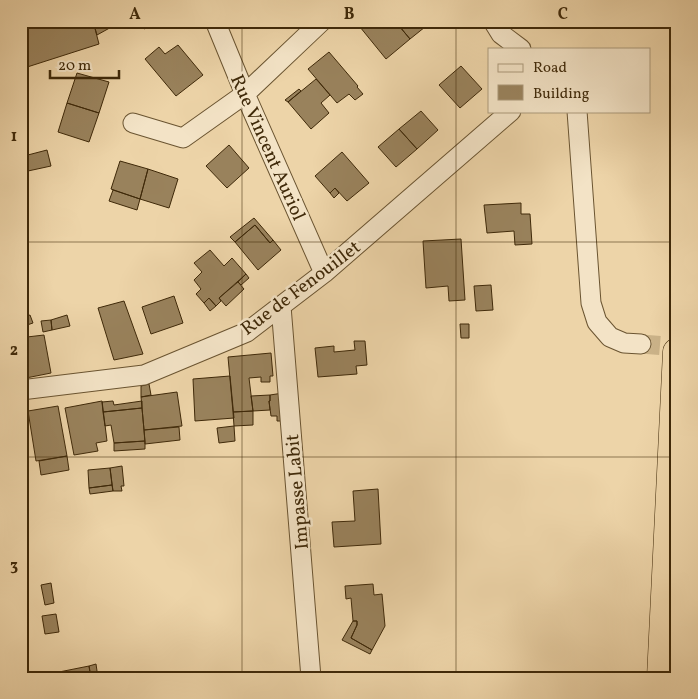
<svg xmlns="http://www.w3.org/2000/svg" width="698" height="699" font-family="Vollkorn,serif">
  <rect width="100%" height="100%" fill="#edd4a8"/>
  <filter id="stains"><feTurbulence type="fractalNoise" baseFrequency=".004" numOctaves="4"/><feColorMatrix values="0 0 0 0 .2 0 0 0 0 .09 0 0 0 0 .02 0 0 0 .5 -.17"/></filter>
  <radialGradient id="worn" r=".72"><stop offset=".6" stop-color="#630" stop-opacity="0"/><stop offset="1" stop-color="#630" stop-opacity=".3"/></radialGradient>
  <path fill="#99825c" stroke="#3f2909" d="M46 21H93L99 44 21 69V29Z
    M93 21H113L115 25 97 35Z
    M140 21H151L153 24 144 29Z
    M368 21H395L410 39 386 59 360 27Z
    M395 21H429L430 23 410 39Z
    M178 45 203 75 176 96 145 59 159 47 165 54Z
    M329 52 358 86 357 87 363 94 355 100 349 94 337 103 308 69Z
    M461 66 482 89 460 108 439 85Z
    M77 73 109 82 99 113 67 103Z
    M316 79 330 95 321 103 329 113 311 129 288 102Z
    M299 89 301 91 288 102 285 100Z
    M67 103 99 113 89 142 58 132Z
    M421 111 438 130 417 149 399 129Z
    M399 129 417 149 396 167 378 147Z
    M229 145 249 168 227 188 206 166Z
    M47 150 51 166 28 171 24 156Z
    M342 152 369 183 347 201 335 188 330 193 315 176Z
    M21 156H24L27 169 21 170Z
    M120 161 148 169 140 199 111 189Z
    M148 169 178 179 169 208 140 199Z
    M335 188 339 193 334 198 330 193Z
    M113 190 140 199 137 210 109 201Z
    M521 203V214H530L532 244 515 245 514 231 487 233 484 205Z
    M254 218 273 240 270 243 255 225 235 242 230 237Z
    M255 225 270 243 273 240 281 250 258 270 235 242Z
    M461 239 465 300 449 301 448 286 426 288 423 241Z
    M210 250 224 266 232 258 246 274 219 298 221 301 216 306 209 298 204 303 196 294 201 289 194 280 202 272 194 263Z
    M246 274 249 278 241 285 238 282Z
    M238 282 244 289 226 306 219 298Z
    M491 285 493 310 476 311 474 286Z
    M174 296 183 323 151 334 142 307Z
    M209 298 216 306 210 311 204 303Z
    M124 301 143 354 114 360 98 308Z
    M30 315 33 323 21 327V318Z
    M67 315 70 326 52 330 51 320Z
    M51 320 52 330 43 332 41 321Z
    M460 324H469V338H461Z
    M44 335 51 373 21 379V358L26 357 23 347 27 337Z
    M354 341H365L367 365 356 366 357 374 318 377 315 348 334 346V352L355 350Z
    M271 353 273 376H270V382H261V377L249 378 253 411 233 412 228 357Z
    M230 376 234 418 195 421 193 379Z
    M149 384 151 395 141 397V386Z
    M177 392 182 426 144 430 141 397Z
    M283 393 285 421H277V416H271L269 401H270V395Z
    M270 395V401H269L270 410 253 411 251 396Z
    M102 401 107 441 96 443 98 451 74 455 65 408Z
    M113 401 114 405 142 401V408L103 412 102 402Z
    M58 406 67 456 36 461 28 411Z
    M142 408 145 441 114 443 111 425 105 426 103 412Z
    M253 411V425L234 426 233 412Z
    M234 426 235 441 219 443 217 428Z
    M179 427 180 440 145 444 144 430Z
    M145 441V449L114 451V443Z
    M67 456 69 470 41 475 39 461Z
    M122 466 124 486H121L122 491H113L110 468Z
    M110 468 112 485 89 488 88 470Z
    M112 485 113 491 90 494 89 488Z
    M378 489 381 544 334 547 332 522 355 521 353 491Z
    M51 583 54 603 45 605 41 585Z
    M373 584 374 595 382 594 385 626 372 650 351 638 357 625V621H353L351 598 346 599 345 586Z
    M56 614 59 632 45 634 42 616Z
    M353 621H357V625L351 638 372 650 370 654 342 640Z
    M96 664 98 678H91L89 666Z
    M89 666 91 678H34V677Z"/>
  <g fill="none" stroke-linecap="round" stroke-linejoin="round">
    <path stroke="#cab288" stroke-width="19" stroke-dasharray="19 9" stroke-linecap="butt" d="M641 344 677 347"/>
    <g stroke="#6a5431" stroke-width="21">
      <path id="minor" d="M215 21 245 94 324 273
        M493 21 501 34 521 49
        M577 111 591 303 597 322 610 337 624 343 641 344
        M133 123 183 138 245 94 322 21
        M281 306 311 678
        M21 390 144 375 247 332 324 273 511 111"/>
    </g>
    <g stroke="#3f2909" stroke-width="29">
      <path id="motorway" d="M661 678 677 352"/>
    </g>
    <use href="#minor" stroke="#f3e3c6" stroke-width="19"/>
    <use href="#motorway" stroke="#edd4a8" stroke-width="28"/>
  </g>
  <path fill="none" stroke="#3f2909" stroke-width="1" stroke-opacity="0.55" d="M242 21V678M456 21V678M21 242H677M21 457H677"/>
  <g text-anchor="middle" stroke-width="5" stroke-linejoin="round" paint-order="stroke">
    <g font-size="19" fill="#3f2909" stroke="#f3e3c6">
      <text transform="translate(269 147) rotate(66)" y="7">Rue Vincent Auriol</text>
      <text transform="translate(300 287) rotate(-37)" y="7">Rue de Fenouillet</text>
      <text transform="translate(296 492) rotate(-95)" y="7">Impasse Labit</text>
    </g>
  </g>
  <rect width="698" height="699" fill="none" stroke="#edd4a8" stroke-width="55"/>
  <rect x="488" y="48" width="162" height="65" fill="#f3e3c6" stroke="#ab997a"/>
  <rect x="498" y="64" width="25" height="8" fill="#f3e3c6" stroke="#ab997a"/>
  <text x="533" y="72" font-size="15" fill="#3f2909">Road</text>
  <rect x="498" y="85" width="25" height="15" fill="#99825c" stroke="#ab997a"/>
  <text x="533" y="98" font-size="15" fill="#3f2909">Building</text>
  <path d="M50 70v8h69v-8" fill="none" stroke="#3f2909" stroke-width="2.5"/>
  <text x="58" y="70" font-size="15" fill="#3f2909" stroke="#f3e3c6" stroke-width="4" paint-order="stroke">20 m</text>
  <rect x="28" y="28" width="642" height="644" fill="none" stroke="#3f2909" stroke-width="2"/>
  <g font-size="16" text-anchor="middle" font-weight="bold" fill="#3f2909">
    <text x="135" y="19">A</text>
    <text x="349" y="19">B</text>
    <text x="563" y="19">C</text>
    <text x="14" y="141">1</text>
    <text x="14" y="355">2</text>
    <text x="14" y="570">3</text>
  </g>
  <rect width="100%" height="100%" filter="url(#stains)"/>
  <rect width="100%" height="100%" fill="url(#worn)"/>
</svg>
